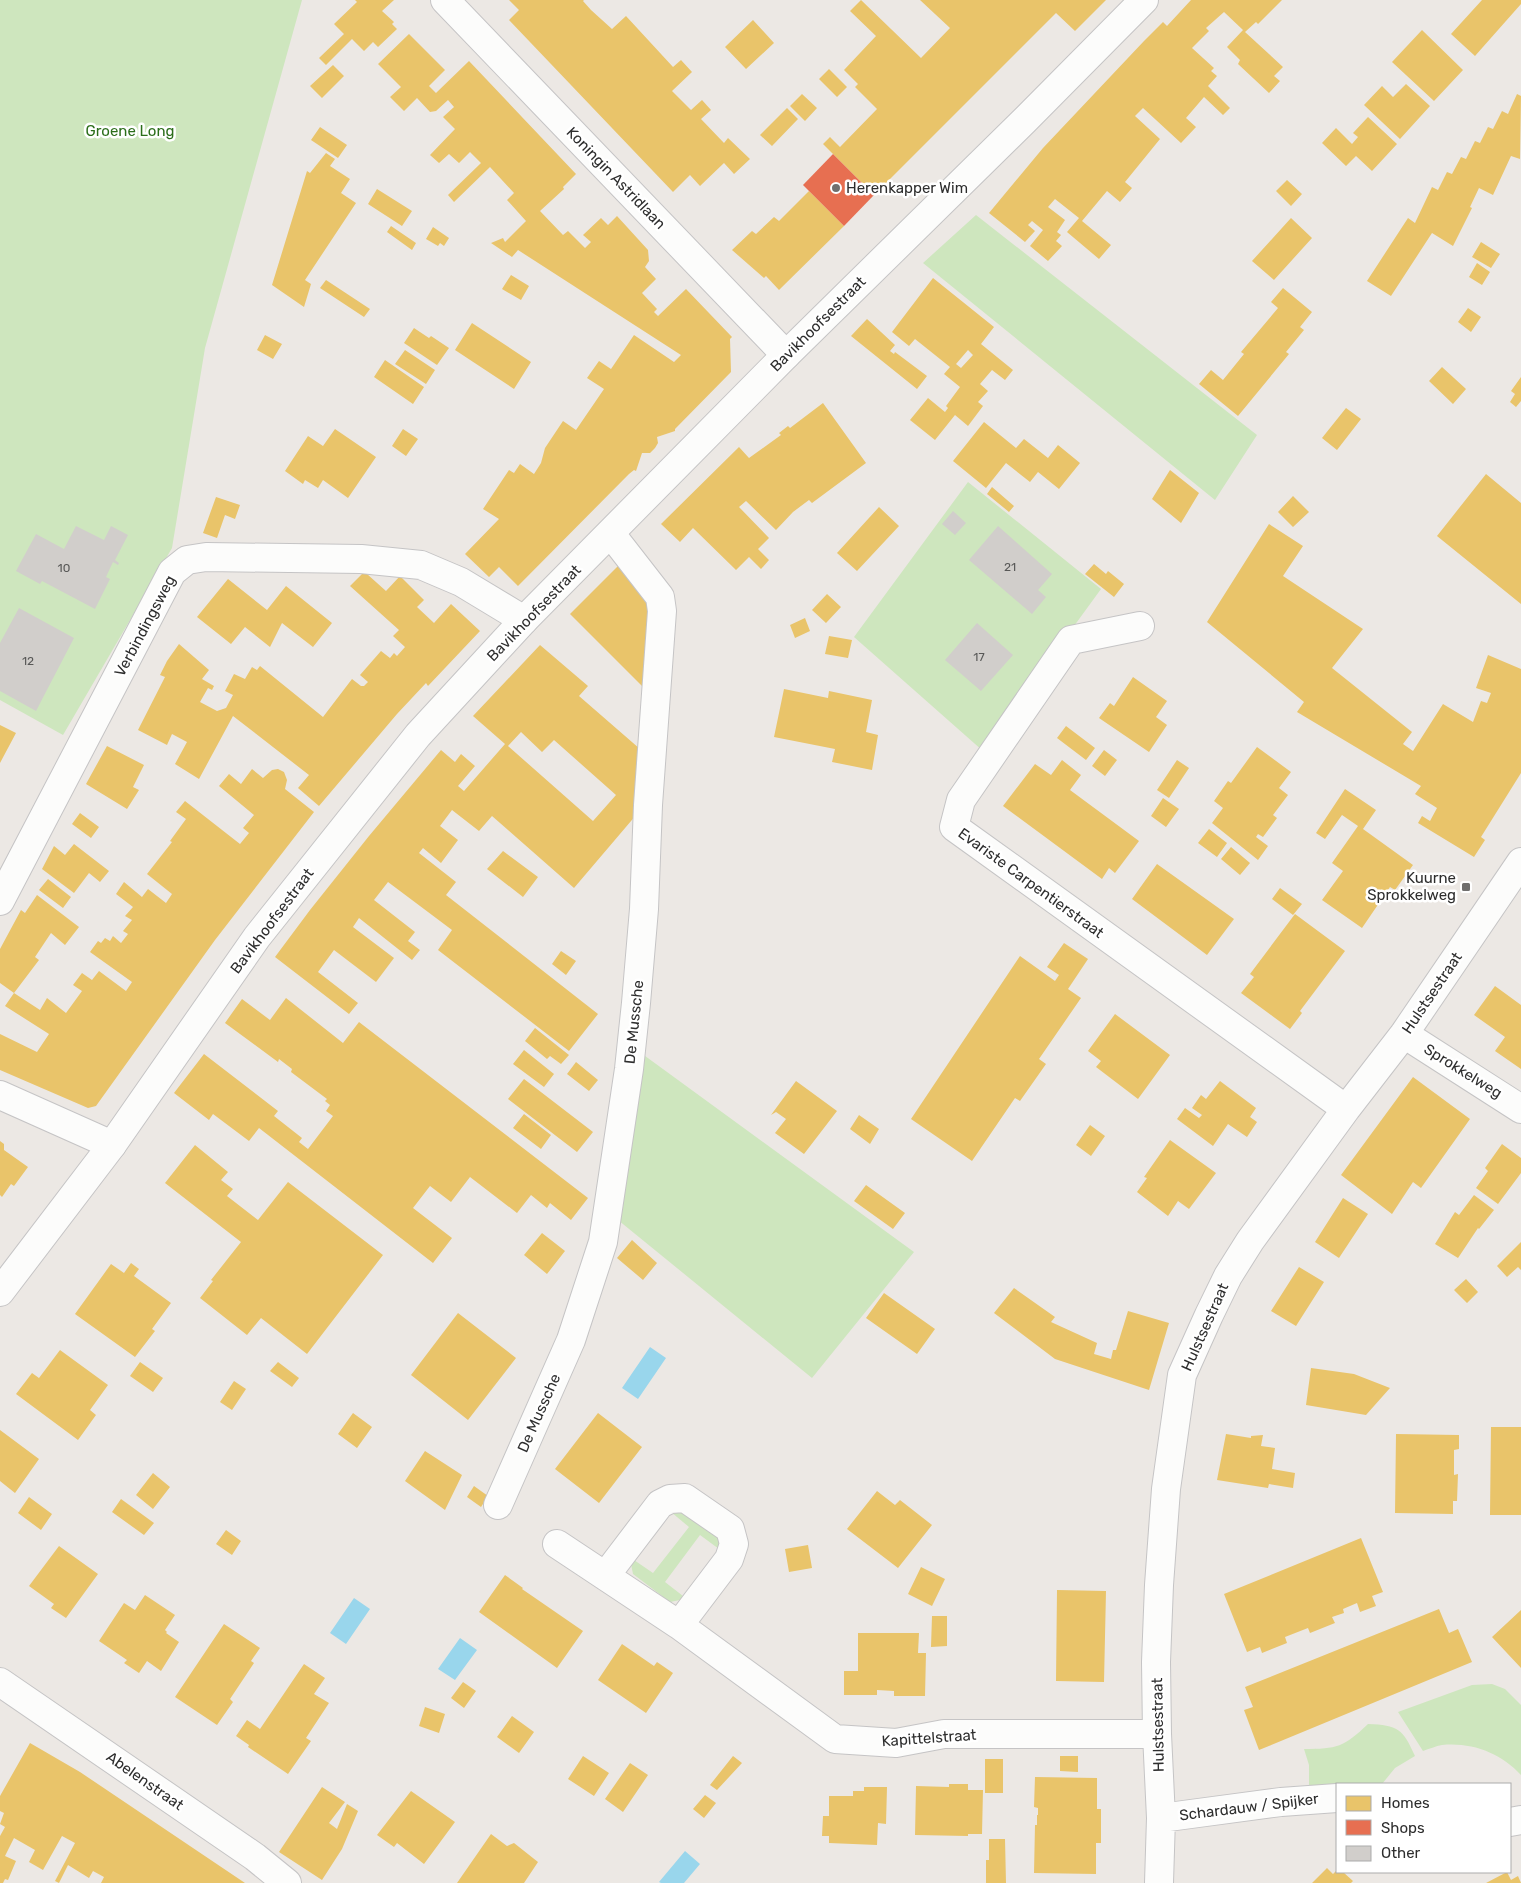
<svg xmlns="http://www.w3.org/2000/svg" width="1521" height="1883" font-family="Rubik,sans-serif">
  <rect width="100%" height="100%" fill="#ece8e4"/>
  <path fill="#cee6be" d="M0 0H302L205 348 172 548 63 735 0 700Z
    M976 215 1257 435 1215 500 923 263Z
    M968 482 1101 589 983 751 854 637Z
    M641 1053 914 1252 812 1378 618 1220Z
    M684 1507 721 1535 722 1545 719 1549 700 1535 665 1582 683 1596 680 1600 670 1602 633 1574 631 1564 634 1560 653 1573 689 1527 671 1512Z
    M1492 1684 1505 1689 1521 1705V1775C1501 1753 1472 1742 1442 1745 1436 1746 1429 1749 1423 1751L1398 1712 1472 1685Z
    M1368 1724C1398 1725 1403 1729 1415 1756L1395 1768 1382 1784H1337V1788L1309 1786V1765L1304 1749C1337 1749 1344 1747 1368 1724Z"/>
  <path fill="#99d6ec" d="M650 1347 666 1358 638 1399 622 1388Z
    M354 1598 370 1609 346 1644 330 1633Z
    M460 1638 477 1650 455 1680 438 1669Z
    M685 1851 700 1864 684 1883H661L659 1882Z"/>
  <path fill="#e9c46a" fill-rule="evenodd" d="M355 0H394L382 11 394 22 392 24 397 29 378 47 373 42 364 51 352 39 326 65 319 58 344 34 334 24 357 2Z
    M509 0H584L583 1 591 10 612 29 626 16 673 67 681 60 692 72 672 91 691 110 702 100 711 110 701 119 724 143 728 138 750 159 734 174 724 163 700 186 690 175 673 192 509 20 519 10Z
    M861 0 921 58 950 28 920 0H1106L1075 31 1056 13 874 195 823 144 830 137 840 147 877 109 855 87 858 84 844 70 876 36 850 11Z
    M1191 0H1282L1258 24 1256 22 1245 32 1283 67 1274 76 1280 81 1269 93 1238 64 1240 60 1227 47 1243 30 1224 12 1206 28 1209 31 1192 48 1214 68 1211 71 1217 76 1208 86 1230 108 1223 115 1204 97 1186 118 1196 127 1181 143 1143 108 1135 116 1160 139 1125 182 1132 188 1120 202 1107 191 1082 221 1111 245 1099 259 1067 232 1079 218 1055 199 1048 207 1065 220 1057 232 1061 235 1056 241 1062 246 1048 261 1030 246 1043 230 1032 221 1028 225 1035 231 1025 242 989 213 1043 148 1144 41 1163 22 1167 26Z
    M1482 0H1521V4L1475 56 1451 34Z
    M753 20 774 43 746 69 725 47Z
    M1422 30 1463 70 1434 101 1392 62Z
    M409 34 445 70 429 86 436 93 469 61 576 174 563 187 564 189 540 211 563 235 568 231 585 248 591 242 583 235 601 218 608 225 617 216 648 250 649 261 645 267 656 279 642 293 657 309 654 312 658 316 686 289 732 337 730 339 731 372 675 429V431L657 437 658 443 655 448 650 453H642L636 471 634 470 629 474 518 586 499 567 489 577 465 554 499 519 483 509 509 470 514 473 520 464 534 474 541 463 545 448 563 421 576 430 604 389 587 378 599 361 611 369 634 335 674 362 681 355 518 250 512 257 491 243 503 238 505 242 526 221 507 200 514 193 490 167 454 202 448 195 481 163 470 152 459 163 449 154 439 163 430 155 455 129 443 117 454 107 448 100 436 111 430 112 417 98 404 111 390 97 401 87 378 64Z
    M333 65 344 76 322 98 310 86Z
    M829 69 847 87 837 97 819 79Z
    M1406 84 1430 106 1400 139 1364 105 1382 86 1393 97Z
    M802 94 817 108 805 121 790 106Z
    M1517 94 1521 96 1520 159 1511 156 1493 195 1479 188 1470 207 1472 208 1453 246 1432 233 1391 296 1367 281 1408 218 1415 223 1432 187 1438 190 1447 172 1452 174 1461 157 1466 159 1475 141 1480 143 1488 127 1493 129 1502 111 1508 114Z
    M787 108 798 119 772 146 760 135Z
    M1368 117 1397 144 1372 171 1356 156 1346 166 1322 143 1336 128 1352 144 1358 137 1353 133Z
    M320 127 347 145 338 158 311 140Z
    M326 153 335 159 330 166 350 179 341 193 356 203 305 280 311 284 304 307 272 285 307 171 310 173Z
    M1287 180 1302 194 1291 206 1276 191Z
    M377 189 412 211 402 226 368 204Z
    M809 191 844 226 779 290 766 276 764 278 732 250 752 231 756 234 774 217 779 221Z
    M1291 218 1312 238 1274 280 1252 261Z
    M391 226 416 243 412 250 387 232Z
    M433 227 449 238 444 246 440 243 438 246 426 239Z
    M1481 242 1500 254 1491 268 1472 257Z
    M1477 263 1490 272 1482 285 1469 277Z
    M511 275 529 286 521 300 502 289Z
    M933 278 994 327 981 344 1013 370 1005 380 992 370 980 384 988 391 978 402 983 406 968 426 955 415 935 440 910 420 928 398 945 412 948 408 946 406 960 387 944 374 950 367 915 339 909 346 892 332ZM968 350 973 355 961 368 956 364Z
    M326 280 370 309 364 317 320 288Z
    M1283 288 1312 312 1300 327 1304 330 1286 352 1289 354 1238 416 1199 384 1211 370 1223 380 1244 354 1241 352 1278 308 1271 302Z
    M1468 308 1481 317 1471 332 1458 322Z
    M867 319 895 345 890 351 894 354 895 352 927 376 917 389 851 336Z
    M472 323 531 362 514 389 455 350Z
    M414 328 429 338 431 336 449 348 437 365 404 343Z
    M265 335 282 344 273 359 257 350Z
    M405 350 435 370 426 384 395 364Z
    M385 360 424 387 413 404 374 377Z
    M1442 367 1466 389 1453 404 1429 381Z
    M1521 377V401L1516 407 1510 402 1515 394 1511 391Z
    M823 403 866 463 812 503 809 500 793 512 776 530 746 501 739 507 769 538 758 549 769 560 761 569 749 557 736 570 693 528 680 542 661 524 739 447 749 458 781 435 779 433 788 426 790 428Z
    M1346 408 1361 419 1337 450 1322 438Z
    M984 422 1016 448 1024 439 1048 458 1058 445 1080 463 1059 489 1038 472 1030 482 1006 463 986 488 953 461Z
    M335 429 376 457 348 498 323 480 318 488 305 480 303 484 285 471 308 436 323 446Z
    M403 429 418 439 406 456 392 446Z
    M1170 470 1199 493 1181 523 1152 499Z
    M1486 474 1521 503V604L1437 536Z
    M992 487 1014 506 1009 512 987 494Z
    M1293 496 1309 512 1293 527 1278 512Z
    M216 497 240 505 235 519 225 515 217 538 203 533Z
    M879 507 899 526 857 571 837 553Z
    M1269 524 1303 546 1283 576 1363 629 1332 668 1412 732 1403 744 1413 751 1443 704 1473 722 1481 701 1487 703 1491 693 1476 688 1488 655 1521 669V773L1481 837 1485 840 1474 857 1418 823 1422 816 1430 821 1437 808 1415 794 1421 786 1297 712 1304 702 1207 622Z
    M1094 564 1106 574 1108 571 1124 584 1114 597 1085 574Z
    M618 566 648 597 652 607 644 688 570 614Z
    M362 574H367L386 591 400 576 424 600 417 607 434 623 451 604 480 631 428 686 426 683 397 714 319 806 298 788 309 775 233 716 199 779 175 764 187 742 172 734 167 745 138 730 165 677 160 675 167 661 179 644 209 670 202 679 214 686 212 690 208 688 200 702 217 711 226 708 233 695 225 691 234 674 245 679 252 667 257 670 260 666 323 717 352 679 361 686H364L368 682 360 675 381 651 390 658 394 653 397 656 405 647 393 636 399 630 350 586Z
    M228 579 267 610 286 586 332 623 313 647 282 623 270 647 245 627 231 644 197 617Z
    M827 594 841 607 826 623 812 610Z
    M805 618 810 631 795 638 790 625Z
    M829 636 852 640 848 658 825 654Z
    M540 645 588 686 579 696 640 749 637 814 574 888 492 816 479 831 452 810 440 826 458 840 441 863 423 848 419 853 456 882 446 895 598 1014 569 1051 438 950 452 930 388 882 374 900 415 932 408 941 420 950 412 960 359 918 353 927 394 958 376 982 334 950 318 972 358 1003 349 1014 275 957 310 910 369 836 441 750 455 762 461 754 475 766 458 786 464 791 505 744 473 716ZM521 732 542 752 554 740 616 795 593 821 508 746Z
    M1133 677 1167 701 1156 717 1167 725 1149 752 1099 718 1110 703 1114 706Z
    M784 689 828 698 829 691 872 700 866 732 878 735 872 770 832 762 835 749 774 737Z
    M0 725 16 733 0 763Z
    M1066 726 1095 748 1086 760 1057 738Z
    M107 746 144 765 133 787 139 790 127 809 86 784Z
    M1257 747 1291 772 1279 788 1288 795 1273 815 1277 818 1263 837 1258 834 1256 837 1268 846 1258 860 1212 823 1223 808 1214 801 1228 781 1231 783Z
    M1104 750 1117 760 1105 776 1092 766Z
    M1062 760 1081 775 1070 790 1139 841 1115 873 1109 868 1102 879 1003 806 1035 764 1051 775Z
    M1177 760 1189 768 1169 798 1157 790Z
    M252 769 263 778 272 770 278 769 284 772 287 780 285 789 314 812 215 940 96 1106 88 1108 0 1070V1034L37 1052 49 1034 5 1006 14 993 40 1010 47 998 66 1013 82 991 73 985 82 973 92 980 99 971 126 991 132 982 90 952 98 941 101 943 105 938 110 941 113 936 121 943 128 934 123 931 132 920 125 916 133 907 116 894 124 882 142 897 148 889 166 903 172 894 147 874 172 842 170 841 186 819 176 812 185 801 240 844 249 833 243 828 254 815 219 786 229 774 241 784Z
    M1345 789 1376 810 1363 829 1413 865 1395 890 1390 887 1362 928 1322 900 1343 871 1332 863 1358 826 1342 815 1325 839 1316 833Z
    M1163 798 1179 809 1166 827 1151 816Z
    M80 813 99 827 91 838 72 824Z
    M1209 829 1227 843 1217 857 1198 843Z
    M74 844 109 871 100 882 89 873 74 893 42 869 54 846 65 855Z
    M1231 847 1250 863 1240 875 1221 859Z
    M503 851 538 877 523 897 487 869Z
    M1157 864 1234 919 1207 955 1132 899Z
    M48 879 71 897 63 908 39 890Z
    M1280 888 1302 904 1293 915 1272 899Z
    M37 895 79 927 65 945 51 933 35 957 39 960 14 993 0 983V949L21 910 25 913Z
    M1295 914 1345 951 1300 1011 1302 1013 1290 1029 1241 993 1254 977 1250 974Z
    M1064 943 1088 959 1068 989 1081 998 1039 1059 1046 1064 1020 1101 1015 1098 972 1161 911 1119 1020 956 1055 981 1059 975 1047 967Z
    M561 951 576 961 566 975 552 964Z
    M1495 986 1521 1005V1069L1495 1051 1505 1037 1474 1015Z
    M286 998 343 1043 359 1022 588 1198 571 1220 550 1203 547 1208 531 1195 517 1213 470 1177 451 1202 430 1186 413 1208 452 1238 433 1263 259 1128 249 1141 213 1114 209 1120 174 1093 204 1054 278 1111 274 1116 302 1138 299 1142 308 1149 333 1116 326 1111 330 1105 325 1101 327 1099 291 1072 292 1069 279 1059 278 1062 225 1023 242 999 270 1020Z
    M1115 1014 1170 1055 1138 1099 1096 1067 1101 1061 1088 1051Z
    M535 1028 569 1055 561 1064 550 1056 547 1059 525 1041Z
    M524 1050 554 1074 544 1087 513 1064Z
    M576 1062 598 1080 589 1091 567 1074Z
    M1413 1077 1470 1119 1421 1188 1413 1182 1392 1214 1341 1175Z
    M524 1079 593 1132 577 1152 508 1099Z
    M796 1081 837 1111 804 1154 775 1133 786 1119 776 1112 771 1115Z
    M1220 1081 1256 1108 1250 1117 1257 1122 1247 1137 1228 1124 1213 1146 1177 1119 1185 1108 1199 1118 1202 1115 1192 1108 1201 1095 1206 1099Z
    M524 1114 551 1135 541 1149 513 1128Z
    M859 1115 879 1129 870 1144 850 1129Z
    M1090 1125 1105 1136 1091 1156 1076 1145Z
    M1170 1140 1216 1173 1189 1209 1178 1201 1168 1216 1137 1192 1147 1178 1144 1177Z
    M0 1141 4 1144V1150L28 1167 14 1186 11 1184 2 1197 0 1195Z
    M1502 1144 1521 1158V1173L1498 1204 1476 1188 1488 1171 1485 1168Z
    M195 1145 228 1172 221 1180 233 1189 227 1196 258 1220 288 1182 383 1255 307 1354 261 1318 247 1335 200 1298 213 1281 211 1280 241 1242 165 1183Z
    M866 1185 905 1213 893 1229 854 1201Z
    M1474 1195 1494 1210 1479 1229 1478 1228 1458 1258 1435 1244 1455 1212 1459 1215Z
    M1343 1198 1368 1214 1339 1258 1315 1242Z
    M542 1233 565 1251 547 1274 524 1255Z
    M632 1240 657 1263 643 1280 617 1258Z
    M1521 1242V1270L1518 1267 1507 1277 1497 1266Z
    M131 1263 139 1269 134 1276 171 1303 152 1329 155 1331 135 1357 75 1314 111 1264 124 1273Z
    M1299 1267 1324 1282 1296 1326 1271 1311Z
    M1466 1279 1478 1292 1467 1303 1454 1290Z
    M1014 1288 1055 1317 1051 1322 1097 1343 1094 1354 1111 1359 1113 1350H1116L1128 1311 1169 1323 1149 1390 1055 1359 994 1313Z
    M884 1293 935 1329 917 1354 866 1318Z
    M458 1313 516 1358 468 1420 411 1375Z
    M60 1350 108 1385 90 1410 96 1415 78 1440 16 1394 32 1373 39 1378Z
    M140 1362 163 1378 153 1392 130 1376Z
    M278 1362 299 1378 292 1387 270 1371Z
    M1311 1368 1354 1374 1390 1388 1366 1415 1306 1405Z
    M234 1381 246 1389 232 1410 220 1402Z
    M353 1413 372 1427 357 1448 338 1434Z
    M598 1413 642 1447 599 1503 555 1469Z
    M1491 1427H1521V1515H1490Z
    M0 1430 39 1459 15 1493 0 1481Z
    M1226 1434 1251 1438V1436L1263 1435 1261 1446 1275 1448 1272 1469 1295 1473 1293 1488 1269 1484 1268 1488 1217 1480Z
    M1396 1434 1459 1435V1449L1454 1450V1475L1458 1474 1457 1501H1453V1514L1395 1513Z
    M425 1451 462 1475 445 1510 405 1481Z
    M153 1473 170 1487 153 1509 136 1495Z
    M474 1486 488 1496 481 1507 467 1497Z
    M877 1491 895 1505 900 1500 932 1525 898 1568 847 1529Z
    M29 1497 52 1514 41 1530 18 1513Z
    M121 1499 154 1523 144 1535 112 1512Z
    M226 1530 241 1541 232 1555 216 1544Z
    M1361 1538 1383 1592 1372 1596 1376 1606 1360 1612 1357 1603 1343 1609 1344 1613 1332 1617 1335 1623 1310 1633 1308 1628 1285 1637 1287 1643 1262 1653 1260 1647 1247 1652 1224 1594Z
    M808 1545 812 1568 789 1572 785 1549Z
    M59 1546 98 1574 66 1618 51 1608 54 1604 29 1586Z
    M921 1567 945 1579 932 1606 908 1594Z
    M505 1575 523 1588 522 1589 583 1631 557 1668 479 1612Z
    M1057 1590 1106 1591 1104 1682 1056 1681Z
    M145 1595 175 1615 165 1630 167 1632 166 1633 179 1642 161 1671 147 1661 139 1673 124 1663 127 1660 99 1641 124 1603 135 1610Z
    M1439 1609 1449 1633 1458 1629 1472 1662 1259 1750 1244 1710 1253 1707 1245 1687Z
    M1521 1610V1668L1492 1637Z
    M932 1616H947V1646L931 1647Z
    M224 1624 260 1648 251 1661 254 1663 230 1699 233 1702 217 1725 175 1697Z
    M858 1633H919L918 1653H926L925 1696H894V1691L877 1690V1695H844V1671H858Z
    M622 1644 654 1666 657 1662 673 1673 646 1713 598 1680Z
    M304 1664 325 1678 314 1694 329 1703 306 1738 311 1741 288 1774 248 1747 249 1745 236 1736 247 1720 260 1729Z
    M463 1682 476 1691 464 1708 451 1698Z
    M425 1707 445 1714 439 1733 419 1726Z
    M512 1716 534 1732 519 1753 497 1737Z
    M30 1743 80 1772 245 1883H101L104 1877 93 1871 89 1878 68 1865 59 1883 55 1881 75 1843 62 1836 43 1870 29 1862 35 1850 14 1838 5 1856 16 1861 8 1880 5 1879 3 1883H0V1836L5 1827 0 1824 4 1813 0 1811V1796Z
    M583 1756 609 1773 594 1796 568 1779Z
    M733 1756 742 1763 717 1790 710 1785Z
    M1060 1756H1078V1772L1060 1771Z
    M985 1759H1003V1793H985Z
    M630 1763 648 1775 623 1812 605 1799Z
    M1035 1777 1097 1778V1809H1101V1843H1096V1874L1034 1873 1035 1825H1037V1815H1038V1808L1034 1807Z
    M949 1784H968V1790H983L982 1834H968V1836L915 1835 916 1786 949 1787Z
    M322 1787 345 1802 329 1823 337 1829 347 1804 358 1811 342 1849 322 1880 279 1852Z
    M864 1787H887L886 1824 878 1823 877 1845 829 1843V1836H822L823 1816H829V1796H853V1791H864Z
    M411 1791 455 1822 424 1864 397 1843 394 1847 377 1835Z
    M705 1795 716 1803 704 1818 693 1809Z
    M491 1834 507 1846 514 1843 538 1862 524 1883H457Z
    M989 1839H1005L1006 1883H986V1860H989Z
    M1327 1868 1333 1874 1337 1870V1872H1343L1353 1881 1351 1883H1312Z
    M1507 1872 1511 1880 1518 1876 1521 1883H1486Z"/>
  <path fill="#e76f51" d="M833 154 874 195 844 226 803 185Z"/>
  <path fill="#d1cecb" d="M953 511 966 523 955 535 942 524Z
    M76 526 104 540 111 526 128 535 115 560 119 563 118 565 113 562 106 577 110 579 95 609 42 581 40 584 16 571 36 534 64 549Z
    M998 526 1052 574 1038 590 1046 597 1032 614 969 560Z
    M19 608 74 638 36 711 0 691V643Z
    M977 623 1013 655 981 691 945 660Z"/>
  <g fill="none" stroke-linecap="round" stroke-linejoin="round">
    <g stroke="#c5c4c5" stroke-width="30">
      <path id="street" d="M445 0 786 355
        M1140 626 1071 640 961 800 954 827 1346 1109
        M0 901 172 572 187 560 206 557 361 559 421 565 461 582 524 620
        M1404 1034 1521 1109
        M0 1095 112 1145
        M498 1505 571 1340 603 1242 629 1069 636 1003 644 909 648 805 662 611 660 597 611 534
        M557 1544 679 1625 835 1739 896 1743 944 1734H1157
        M606 1575 660 1504 670 1499 685 1498 730 1529 734 1544 729 1559 679 1625
        M0 1682 255 1857 287 1883
        M1161 1818 1281 1802 1337 1798
        M1510 1822 1521 1820
        M1159 1883 1161 1818 1157 1734 1156 1662 1159 1585 1166 1489 1182 1375 1209 1315 1228 1276 1250 1241 1346 1109 1404 1034 1521 862"/>
    </g>
    <g stroke="#c5c4c5" stroke-width="30">
      <path id="secondary" d="M0 1292 112 1145 257 937 418 735 524 620 786 355 1024 121 1144 0"/>
    </g>
    <use href="#street" stroke="#fcfcfb" stroke-width="28"/>
    <use href="#secondary" stroke="#fcfcfb" stroke-width="28"/>
  </g>
  <g fill="#706f6e" stroke="#fff" stroke-width="2">
    <circle cx="836" cy="188" r="5"/>
    <rect x="1461" y="882" width="10" height="10" rx="2.5"/>
  </g>
  <g text-anchor="middle" stroke-width="5" stroke-linejoin="round" paint-order="stroke">
    <g font-size="12" fill="#585857">
      <text x="1010" y="571">21</text>
      <text x="64" y="572">10</text>
      <text x="979" y="661">17</text>
      <text x="28" y="665">12</text>
    </g>
    <g font-size="15" fill="#2c6e1b" stroke="#fff">
      <text x="130" y="136">Groene Long</text>
    </g>
    <g font-size="15" fill="#2e2e2e" stroke="#fff">
      <text transform="translate(616 178) rotate(46)" y="5">Koningin Astridlaan</text>
      <text transform="translate(818 324) rotate(-45)" y="5">Bavikhoofsestraat</text>
      <text transform="translate(534 613) rotate(-46)" y="5">Bavikhoofsestraat</text>
      <text transform="translate(145 626) rotate(-62)" y="5">Verbindingsweg</text>
      <text transform="translate(1031 883) rotate(36)" y="5">Evariste Carpentierstraat</text>
      <text transform="translate(272 921) rotate(-53)" y="5">Bavikhoofsestraat</text>
      <text transform="translate(1432 993) rotate(-56)" y="5">Hulstsestraat</text>
      <text transform="translate(634 1022) rotate(-84)" y="5">De Mussche</text>
      <text transform="translate(1463 1071) rotate(32)" y="5">Sprokkelweg</text>
      <text transform="translate(1205 1327) rotate(-66)" y="5">Hulstsestraat</text>
      <text transform="translate(539 1413) rotate(-66)" y="5">De Mussche</text>
      <text transform="translate(1158 1725) rotate(-91)" y="5">Hulstsestraat</text>
      <text transform="translate(929 1738) rotate(-4)" y="5">Kapittelstraat</text>
      <text transform="translate(145 1781) rotate(35)" y="5">Abelenstraat</text>
      <text transform="translate(1249 1807) rotate(-7)" y="5">Schardauw / Spijker</text>
    </g>
    <g font-size="15" fill="#2e2e2e" stroke="#fff" text-anchor="start">
      <text x="846" y="193">Herenkapper Wim</text>
      <text x="1456" y="883" text-anchor="end">Kuurne<tspan x="1456" dy="17">Sprokkelweg</tspan></text>
    </g>
  </g>
  <rect x="1336" y="1783" width="175" height="90" fill="#ffffff" stroke="#ababab"/>
  <rect x="1346" y="1796" width="25" height="15" fill="#e9c46a" stroke="#ababab"/>
  <text x="1381" y="1808" font-size="15" fill="#2e2e2e">Homes</text>
  <rect x="1346" y="1820" width="25" height="15" fill="#e76f51" stroke="#ababab"/>
  <text x="1381" y="1833" font-size="15" fill="#2e2e2e">Shops</text>
  <rect x="1346" y="1846" width="25" height="15" fill="#d1cecb" stroke="#ababab"/>
  <text x="1381" y="1858" font-size="15" fill="#2e2e2e">Other</text>
</svg>
